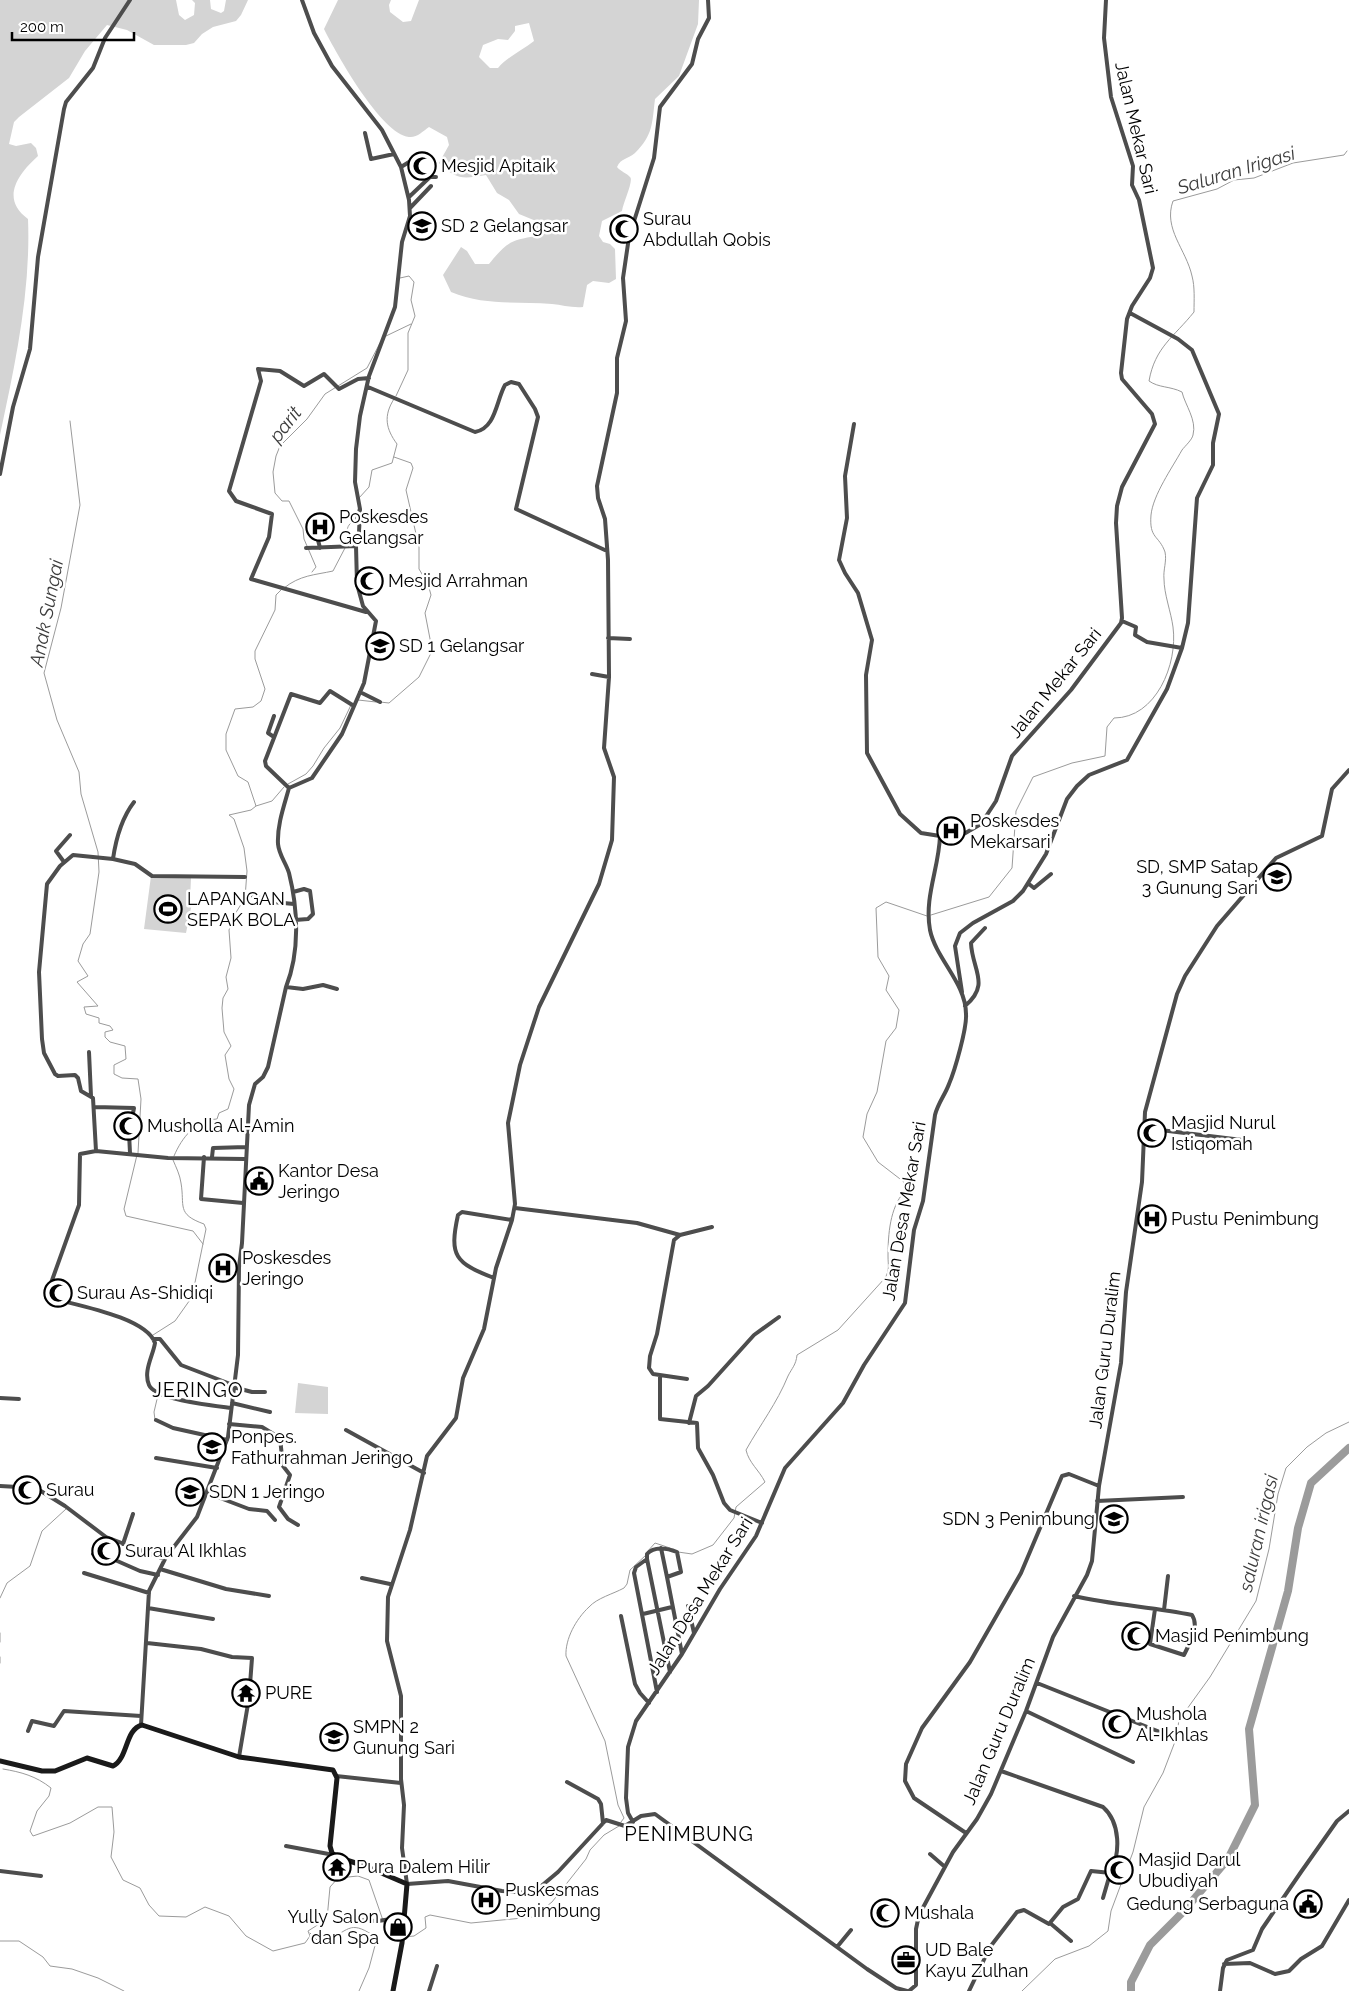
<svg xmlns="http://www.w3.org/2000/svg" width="1349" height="1991" font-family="Raleway,sans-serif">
  <rect width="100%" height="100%" fill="#fff"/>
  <path fill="#d4d4d4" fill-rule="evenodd" d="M0 0H176L179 15 185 20 194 15 195 3 192 0H210L211 9 221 13 224 11 226 0H248L241 15 236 21 213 27 202 34 194 43 186 45H154L127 30 107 25 85 51 69 78 19 117 14 122 9 144 16 146 31 143 36 148 38 156C18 174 0 199 28 219 31 291 15 365 0 435Z
    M338 0H391L389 5 390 12 403 22 411 21 419 0H699L698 24 679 76 655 99C652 124 653 135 635 153 628 159 621 158 617 167 621 172 627 173 630 177 634 180 623 203 622 211L602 221 599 236 603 242 610 244 615 249 616 279 609 283 593 281 587 285 583 307C572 308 562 305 552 304 517 301 484 306 451 292L443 275 461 247 467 251 475 264H489C506 243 510 240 537 236L536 221 519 214 509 200 497 193 486 175C462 179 457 180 439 163L449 145 447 137 429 127C423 131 417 138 409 137 381 134 336 53 324 29ZM529 23 534 41C523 50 507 57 498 68H490L479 57 483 45 498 39 508 40 515 31V26Z
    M151 876 191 878 190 900 192 903 186 933 144 929Z
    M298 1383 328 1387V1414L295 1413Z"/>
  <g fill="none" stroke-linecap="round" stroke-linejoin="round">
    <path stroke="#9b9b9b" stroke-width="1" d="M386 336 411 324
      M396 396 408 370V333L415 316 411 300 414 282 409 276 400 278
      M70 421 80 505 61 608 44 673 57 720 79 772 81 794 98 852 99 872 90 934 83 944 78 961 88 976 77 982 98 1006 84 1007 86 1014 99 1018V1023L110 1026 113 1030 105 1032V1037L110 1042 125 1046 126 1059 114 1065V1074L122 1078 138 1079 141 1099 138 1153
      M359 498 369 487 372 470 392 463 397 444C386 429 383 416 394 399
      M346 545C349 533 343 527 355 520L358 509
      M312 572 316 567 304 539 303 529 289 501H282L275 493 273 472 276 456 280 446 307 419 325 394 367 368 380 343
      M284 588C300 575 315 575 333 571L345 548
      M358 700 376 702
      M380 702 389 703 419 677 431 653V644L425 613 431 595 428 584 419 569V547L406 490 413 468 411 463 394 457
      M288 784 306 774 313 766 324 748 340 728 351 705
      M256 806 272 801 284 787
      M931 915 989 897 1012 868 1016 811 1033 777 1072 763 1105 756 1107 727 1114 718C1156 718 1178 664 1173 627 1171 612 1164 594 1164 579 1163 570 1167 561 1165 552 1159 535 1149 539 1151 515 1153 495 1172 468 1182 450 1185 446 1192 440 1193 435 1197 420 1185 405 1182 392 1170 386 1159 388 1149 381 1155 347 1174 337 1194 312 1194 300 1195 287 1192 276 1186 249 1163 229 1173 201L1217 189 1234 180 1254 178 1293 163 1344 155 1347 151
      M137 1155 124 1209 126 1216 193 1231 203 1244
      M174 1156C182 1137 196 1120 217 1119L219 1113 228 1109 234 1089 229 1079 225 1055 231 1046 224 1032 222 1008 223 998 228 989 226 977 231 958 229 930 235 914 245 898 247 871 244 848 234 819 229 815 251 810 256 806 248 782 238 776 226 750V734L235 709 253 707 261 701 265 689 255 659V651L275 610 276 595 281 590
      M153 1335 175 1321 192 1297 206 1229 204 1224C176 1214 185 1206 181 1183 180 1175 176 1167 173 1160
      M155 1420 154 1412 158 1395
      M647 1552 655 1543 670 1548
      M678 1552 692 1554 713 1545 734 1518 736 1507 765 1482C759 1470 749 1463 746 1450 760 1425 777 1403 788 1376 792 1368 796 1365 797 1355L838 1330 885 1278C890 1270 888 1265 888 1256 888 1234 890 1208 904 1192V1182L878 1162 863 1137 867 1114 877 1092 886 1041 896 1028 899 1010 886 990 889 976 878 957 876 908 886 902 927 916
      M0 1598 7 1583 30 1566 42 1531 66 1509
      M0 1633V1642
      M0 1657V1663
      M3 1769C21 1772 36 1776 51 1788L49 1796 37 1811 30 1831 33 1836 70 1823 98 1807H112L114 1832 111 1857 123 1880 140 1888 149 1905 159 1916 186 1917 205 1907 229 1916 246 1936 273 1951 305 1943 310 1936 308 1931 327 1919 330 1887 338 1878 358 1876 369 1880 387 1932 400 1937
      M621 1822 624 1818 618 1805 605 1741 566 1656C565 1639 576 1619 589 1607 597 1598 613 1594 624 1588L627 1584 630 1570 646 1555
      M310 1933 317 1940 327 1941C351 1928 351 1920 377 1938L369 1968 359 1991
      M404 1937 414 1936 426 1928 425 1917 430 1915 471 1923 533 1917 552 1902 586 1859 590 1850 604 1835 619 1826
      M0 1941H19L43 1957 50 1966 72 1969 98 1978 124 1991
      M1022 1991 1055 1959 1089 1946 1108 1931 1111 1911 1133 1852 1144 1807 1163 1773 1176 1739 1179 1720 1210 1677 1256 1601 1269 1549 1278 1494 1286 1468 1307 1447 1326 1433 1349 1422"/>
    <path stroke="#9b9b9b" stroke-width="8" d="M1131 1991V1982L1150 1945 1183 1912 1228 1859 1255 1805 1249 1729 1288 1591 1298 1528 1311 1483 1349 1448"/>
    <path stroke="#4d4d4d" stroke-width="4" d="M708 0 709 18 698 39 692 64 660 107 654 158 629 237 623 278 626 321 617 358V393L597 486 598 498 605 519 608 560 609 677 604 748 614 777 612 840 599 884 539 1007 520 1065 508 1123 515 1204 512 1220 496 1268 484 1329 463 1378 456 1418 427 1456 410 1530 388 1597 387 1641 401 1696V1779L404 1805 402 1848 407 1884 448 1881 502 1891 533 1893 558 1872 606 1820 625 1826 641 1816 655 1814 867 1969 896 1988 907 1991
      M365 133 371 159 394 154
      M401 167 422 154
      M409 197 430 177H436
      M410 208 431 186
      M1130 313 1178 339 1192 350 1219 414 1213 443V465L1197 498 1188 623 1182 648
      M368 387 475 432C496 428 496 401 505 385L511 382 519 384 535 409 538 417 516 509 607 551
      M854 424 845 476 847 518 839 560 845 573 858 593 872 640 866 675 867 753 900 814 921 833 940 836 962 835 981 824 996 801 1012 756 1071 690 1121 623 1122 618 1116 523 1117 506 1122 487 1155 424 1152 414 1122 379 1121 373 1127 319 1132 306 1150 278 1153 268 1139 200 1132 185 1133 166 1111 97 1104 38 1106 0
      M0 474 13 407 30 349 38 257 64 109 66 102 93 68 105 38 130 0
      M316 532 320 548
      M306 548 356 546
      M366 612 251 579 269 537 272 514 236 501 229 491 261 381 258 369 280 371 304 386 324 374 339 389 358 379 369 378
      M608 638 630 639
      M592 674 609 677
      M360 692 380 702
      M274 737 268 733 274 716
      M289 788 266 766 265 761 291 694 320 703 330 691 354 706
      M113 859C116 838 121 819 134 802
      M64 862 56 851 70 835
      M245 877 152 876 135 864 113 859 73 855 60 866 47 884 39 972 42 1039 44 1053 55 1074 58 1076 75 1075 78 1078 81 1091 93 1098 96 1151 168 1158 245 1159
      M1029 884 1034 888 1051 874
      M293 892 304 889 310 891 313 914 308 919 295 920
      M248 894 273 902 294 904
      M286 987 303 989 323 985 337 989
      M962 992 955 946 960 933 973 923 1013 901 1023 891 1046 854 1067 799 1077 786 1089 775 1127 760 1167 689 1182 648 1147 642 1135 635 1136 627 1122 621
      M965 1006C991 984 972 970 971 943L985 928
      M89 1052 91 1096
      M95 1107 134 1108 129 1133 130 1153
      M1144 1128 1242 1140
      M204 1157 201 1199 243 1203
      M212 1157 213 1148 246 1147
      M515 1208 637 1223 680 1235
      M494 1278C455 1263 449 1256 458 1215L462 1212 512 1220
      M46 1297 79 1205 80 1154 96 1151
      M51 1298C75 1305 146 1317 155 1343 153 1356 143 1371 149 1385 155 1400 216 1406 231 1408
      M153 1339H160L181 1365 233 1385
      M660 1376V1419L697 1423 698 1448 713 1475 724 1503 730 1510 762 1523
      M687 1379 653 1374 649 1368 650 1356 657 1334 674 1240 680 1235 712 1227
      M233 1387 252 1392H265
      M0 1398 19 1399
      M232 1403 270 1412
      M156 1420 173 1428 227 1440
      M689 1423 696 1396 708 1386 754 1335 779 1317
      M229 1424 262 1427 280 1438 283 1466 290 1475 279 1507 288 1519 298 1525
      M346 1430 424 1473
      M156 1458 217 1468
      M0 1486 36 1488 65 1506 106 1537 164 1559
      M207 1493 249 1509 267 1511 275 1520
      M1097 1501 1183 1497
      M123 1544 133 1514
      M661 1548 667 1577
      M93 1554 115 1560 140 1571 158 1575
      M647 1559 670 1672
      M160 1569 226 1589 269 1596
      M84 1573 149 1593
      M362 1578 390 1584
      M1074 1596C1113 1605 1153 1607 1192 1615 1200 1627 1189 1644 1184 1655L1150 1644 1155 1609
      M688 1606 694 1633
      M148 1608 213 1619
      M1164 1610 1168 1576
      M643 1614 672 1607
      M621 1616 635 1684 640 1693 649 1703
      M147 1643 201 1649 232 1657 252 1658 249 1698 239 1757
      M1037 1683 1175 1738
      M657 1692 634 1573 636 1567 647 1559V1554C654 1546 667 1548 677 1552L681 1572 667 1577 682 1654
      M1026 1711 1133 1762
      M141 1725 149 1591 166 1557 197 1517 228 1437 238 1355 239 1267 242 1243 249 1105 255 1084 263 1077 268 1067 286 987C300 952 298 909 289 873 286 863 279 855 278 844 277 825 284 806 289 788L312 778 342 734 364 683 376 621 363 606 357 584 356 546 359 533 360 509 355 482 356 449 360 416 369 376 395 307 402 242 410 216 409 200 401 167 382 130 332 66 314 33 302 0
      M28 1731 32 1721 54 1726 64 1711 141 1716
      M336 1776 401 1783
      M567 1782 598 1799 601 1804 603 1823
      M633 1822 628 1813 626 1798 628 1747 636 1721 682 1654 720 1589 756 1536 785 1468 843 1403 864 1365 905 1303 914 1230 923 1201 935 1115C938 1103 945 1095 949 1084 955 1070 967 1028 966 1014 966 983 936 959 930 930 924 897 939 868 940 836
      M966 1833 914 1798 905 1781 906 1764 922 1728 970 1662 1021 1573 1062 1476 1069 1474 1099 1486
      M286 1846 334 1855
      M930 1854 945 1867
      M0 1871 41 1876
      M1103 1898 1110 1874
      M353 1920 378 1921 404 1917
      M1050 1923 1071 1941
      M837 1947 851 1930
      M1224 1964 1250 1963 1275 1974 1289 1971 1301 1959 1322 1946 1349 1900
      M429 1991 437 1966
      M909 1991 916 1985V1929L919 1915 953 1852 977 1819 991 1794 1026 1711 1053 1637 1087 1575 1092 1561 1099 1486 1121 1363 1126 1292 1142 1182 1145 1112 1177 994 1185 976 1217 926 1276 858 1322 836 1332 789 1349 770
      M969 1991 990 1947 1017 1912 1024 1910 1049 1924 1063 1907 1078 1899 1091 1871 1111 1873C1120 1853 1121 1823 1103 1807L1001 1771
      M1220 1991 1223 1968 1227 1960 1253 1950 1262 1929 1301 1872 1337 1821 1349 1811"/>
    <path stroke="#1a1a1a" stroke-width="5" d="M0 1761 42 1771H55L87 1758 113 1766C128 1759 125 1729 142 1725L239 1757 333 1770 337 1778 330 1846 332 1853 337 1857 365 1866 407 1884 402 1943 393 1991"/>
  </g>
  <defs>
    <g id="mosque-ring" transform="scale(1.4375)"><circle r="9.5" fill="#fff" stroke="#000" stroke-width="1.5"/><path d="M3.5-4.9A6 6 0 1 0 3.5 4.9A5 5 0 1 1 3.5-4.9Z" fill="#000"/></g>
    <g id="school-ring" transform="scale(1.4375)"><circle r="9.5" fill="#fff" stroke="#000" stroke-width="1.5"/><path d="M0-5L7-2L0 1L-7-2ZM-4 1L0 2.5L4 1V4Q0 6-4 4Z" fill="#000"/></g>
    <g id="hospital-ring" transform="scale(1.4375)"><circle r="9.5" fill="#fff" stroke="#000" stroke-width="1.5"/><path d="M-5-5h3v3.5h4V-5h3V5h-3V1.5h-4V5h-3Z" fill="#000"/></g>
    <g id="stadium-ring" transform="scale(1.4375)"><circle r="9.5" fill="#fff" stroke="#000" stroke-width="1.5"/><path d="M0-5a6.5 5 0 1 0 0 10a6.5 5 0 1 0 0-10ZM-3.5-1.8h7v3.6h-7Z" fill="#000"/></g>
    <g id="civic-ring" transform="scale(1.4375)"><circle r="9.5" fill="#fff" stroke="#000" stroke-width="1.5"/><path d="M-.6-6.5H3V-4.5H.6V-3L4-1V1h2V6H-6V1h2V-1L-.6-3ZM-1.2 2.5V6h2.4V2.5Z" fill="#000"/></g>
    <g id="temple-ring" transform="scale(1.4375)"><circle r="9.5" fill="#fff" stroke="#000" stroke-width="1.5"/><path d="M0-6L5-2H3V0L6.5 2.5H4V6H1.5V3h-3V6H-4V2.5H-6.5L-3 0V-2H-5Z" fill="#000"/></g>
    <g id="shop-ring" transform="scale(1.4375)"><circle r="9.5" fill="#fff" stroke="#000" stroke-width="1.5"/><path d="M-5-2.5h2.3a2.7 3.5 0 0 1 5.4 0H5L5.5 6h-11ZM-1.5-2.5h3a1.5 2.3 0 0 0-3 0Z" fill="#000"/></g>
    <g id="office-ring" transform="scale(1.4375)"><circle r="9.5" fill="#fff" stroke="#000" stroke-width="1.5"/><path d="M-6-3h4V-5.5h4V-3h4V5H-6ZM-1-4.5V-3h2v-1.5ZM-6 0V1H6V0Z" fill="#000"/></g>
  </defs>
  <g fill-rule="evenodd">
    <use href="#mosque-ring" x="422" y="166"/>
    <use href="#school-ring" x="422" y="226"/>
    <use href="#mosque-ring" x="624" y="229"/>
    <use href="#hospital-ring" x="320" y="527"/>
    <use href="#mosque-ring" x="369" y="581"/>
    <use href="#school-ring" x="380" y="646"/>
    <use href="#hospital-ring" x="951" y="831"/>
    <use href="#school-ring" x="1277" y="877"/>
    <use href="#stadium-ring" x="168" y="909"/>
    <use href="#mosque-ring" x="128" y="1126"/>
    <use href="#mosque-ring" x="1152" y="1133"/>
    <use href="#civic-ring" x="259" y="1181"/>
    <use href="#hospital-ring" x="1152" y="1219"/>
    <use href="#hospital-ring" x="223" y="1268"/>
    <use href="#mosque-ring" x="58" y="1293"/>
    <use href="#school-ring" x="212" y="1447"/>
    <use href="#mosque-ring" x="27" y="1490"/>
    <use href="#school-ring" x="190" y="1492"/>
    <use href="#school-ring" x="1114" y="1519"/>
    <use href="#mosque-ring" x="106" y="1551"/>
    <use href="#mosque-ring" x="1136" y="1636"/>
    <use href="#temple-ring" x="246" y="1693"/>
    <use href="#mosque-ring" x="1117" y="1724"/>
    <use href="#school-ring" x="334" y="1737"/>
    <use href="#temple-ring" x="337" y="1867"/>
    <use href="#mosque-ring" x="1119" y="1870"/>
    <use href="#hospital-ring" x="486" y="1900"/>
    <use href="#civic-ring" x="1308" y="1904"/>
    <use href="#mosque-ring" x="885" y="1913"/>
    <use href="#shop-ring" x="398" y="1927"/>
    <use href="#office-ring" x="906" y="1960"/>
  </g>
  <g text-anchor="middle" stroke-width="5" stroke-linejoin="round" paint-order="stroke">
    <g font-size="18" fill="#000" stroke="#fff">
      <text transform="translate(1136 128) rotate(77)" y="6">Jalan Mekar Sari</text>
      <text transform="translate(1055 683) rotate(-51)" y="6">Jalan Mekar Sari</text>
      <text transform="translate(904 1211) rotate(-80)" y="6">Jalan Desa Mekar Sari</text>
      <text transform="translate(1105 1350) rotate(-83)" y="6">Jalan Guru Duralim</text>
      <text transform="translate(700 1596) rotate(-58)" y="6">Jalan Desa Mekar Sari</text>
      <text transform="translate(999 1731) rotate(-67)" y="6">Jalan Guru Duralim</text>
    </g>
    <g font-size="18" fill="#000" stroke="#fff" text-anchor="start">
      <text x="441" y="172">Mesjid Apitaik</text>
      <text x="643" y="225">Surau<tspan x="643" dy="21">Abdullah Qobis</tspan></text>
      <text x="441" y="232">SD 2 Gelangsar</text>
      <text x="339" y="523">Poskesdes<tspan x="339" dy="21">Gelangsar</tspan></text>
      <text x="388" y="587">Mesjid Arrahman</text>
      <text x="399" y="652">SD 1 Gelangsar</text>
      <text x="970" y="827">Poskesdes<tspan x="970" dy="21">Mekarsari</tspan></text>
      <text x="1258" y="873" text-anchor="end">SD, SMP Satap<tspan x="1258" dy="21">3 Gunung Sari</tspan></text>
      <text x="187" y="905">LAPANGAN<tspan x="187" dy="21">SEPAK BOLA</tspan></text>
      <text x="1171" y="1129">Masjid Nurul<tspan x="1171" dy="21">Istiqomah</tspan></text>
      <text x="147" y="1132">Musholla Al-Amin</text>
      <text x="278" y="1177">Kantor Desa<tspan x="278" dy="21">Jeringo</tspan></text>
      <text x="1171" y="1225">Pustu Penimbung</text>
      <text x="242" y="1264">Poskesdes<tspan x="242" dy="21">Jeringo</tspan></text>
      <text x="77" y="1299">Surau As-Shidiqi</text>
      <text x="231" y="1443">Ponpes.<tspan x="231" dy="21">Fathurrahman Jeringo</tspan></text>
      <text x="46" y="1496">Surau</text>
      <text x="209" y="1498">SDN 1 Jeringo</text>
      <text x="1095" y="1525" text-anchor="end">SDN 3 Penimbung</text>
      <text x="125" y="1557">Surau Al Ikhlas</text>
      <text x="1155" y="1642">Masjid Penimbung</text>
      <text x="265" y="1699">PURE</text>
      <text x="1136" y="1720">Mushola<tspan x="1136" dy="21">Al-Ikhlas</tspan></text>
      <text x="353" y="1733">SMPN 2<tspan x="353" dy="21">Gunung Sari</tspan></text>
      <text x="1138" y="1866">Masjid Darul<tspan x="1138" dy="21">Ubudiyah</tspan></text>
      <text x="356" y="1873">Pura Dalem Hilir</text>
      <text x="505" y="1896">Puskesmas<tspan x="505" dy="21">Penimbung</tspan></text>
      <text x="1289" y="1910" text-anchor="end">Gedung Serbaguna</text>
      <text x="904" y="1919">Mushala</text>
      <text x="379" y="1923" text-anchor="end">Yully Salon<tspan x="379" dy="21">dan Spa</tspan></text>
      <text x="925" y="1956">UD Bale<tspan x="925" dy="21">Kayu Zulhan</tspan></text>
    </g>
    <g font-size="19" font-style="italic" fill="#3c3c3c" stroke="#fff">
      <text transform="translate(1236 170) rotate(-17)" y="7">Saluran Irigasi</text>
      <text transform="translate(285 424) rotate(-52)" y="7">parit</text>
      <text transform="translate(46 613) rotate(-79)" y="7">Anak Sungai</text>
      <text transform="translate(1258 1533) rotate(-77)" y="7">saluran irigasi</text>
    </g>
    <g font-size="20" letter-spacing="1" fill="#000" stroke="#fff">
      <text x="198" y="1397">JERINGO</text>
      <text x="689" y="1841">PENIMBUNG</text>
    </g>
  </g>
  <path d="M12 32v8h122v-8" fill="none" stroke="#000000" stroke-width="2.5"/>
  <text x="20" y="32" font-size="15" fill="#000000" stroke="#ffffff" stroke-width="4" paint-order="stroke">200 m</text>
</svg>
